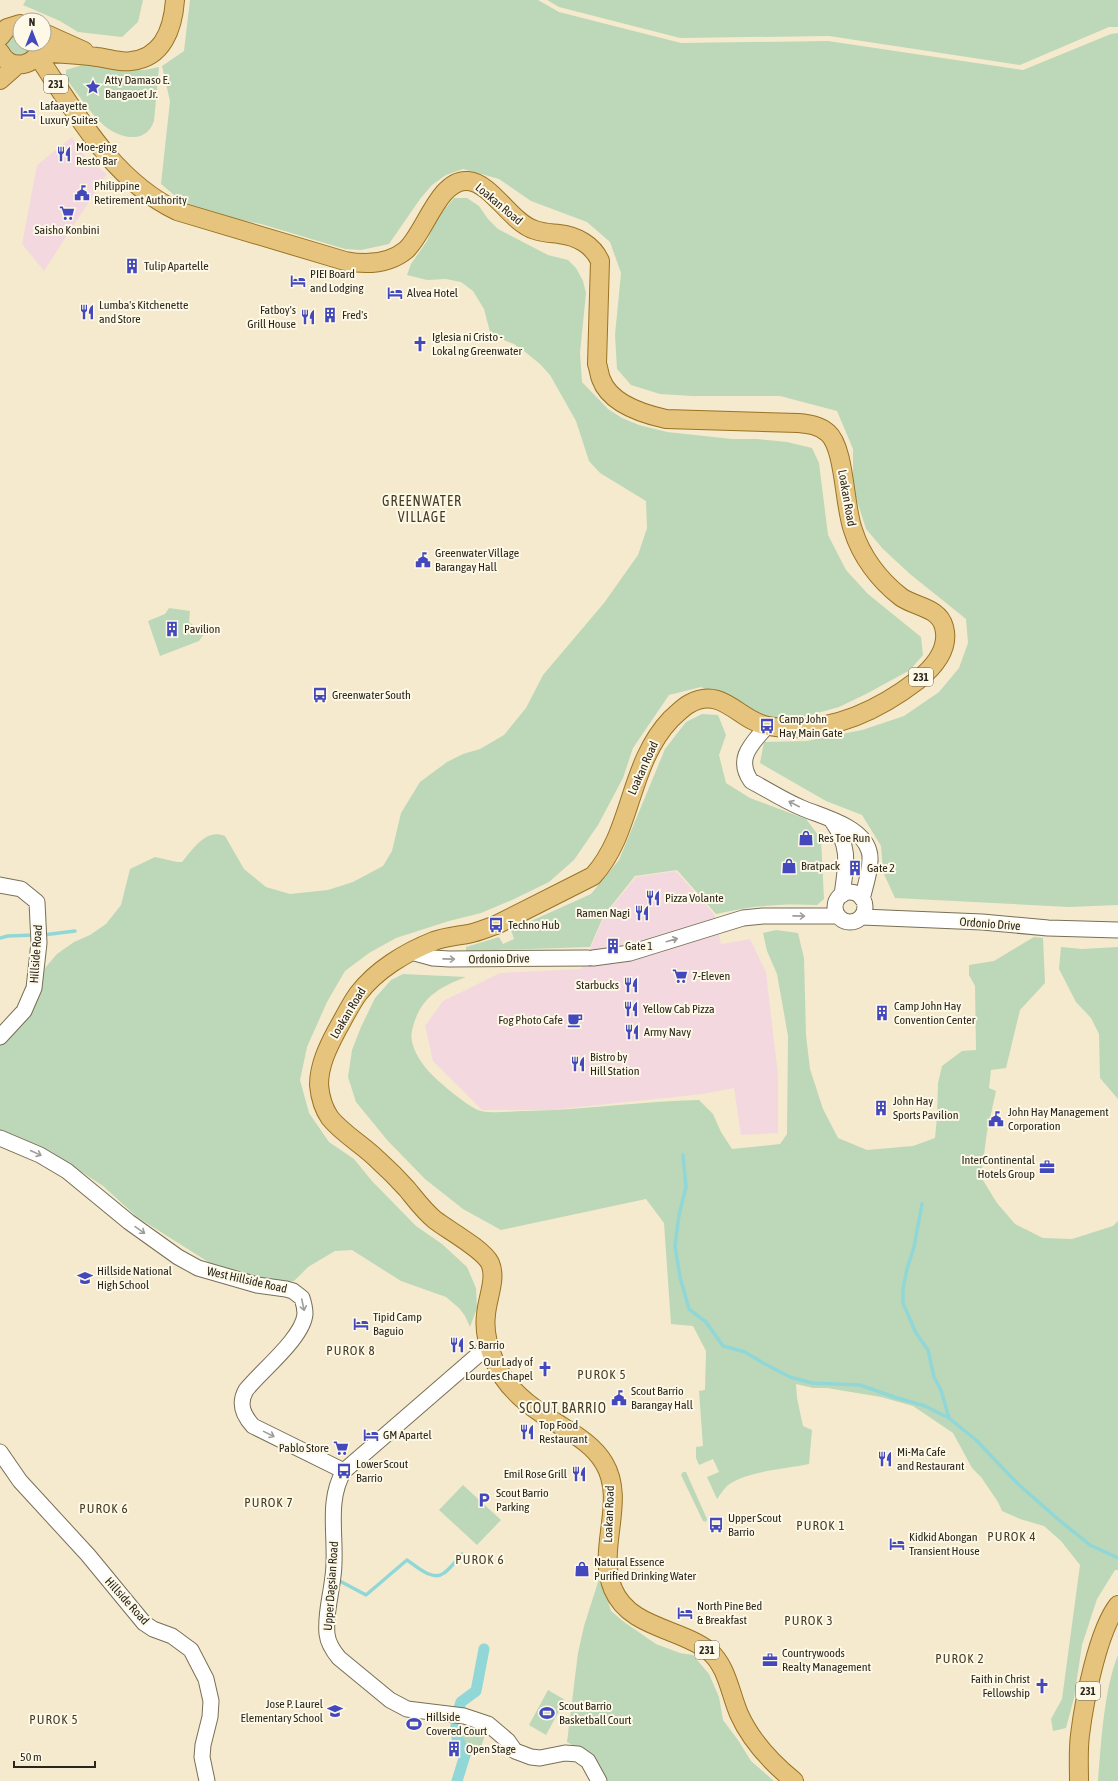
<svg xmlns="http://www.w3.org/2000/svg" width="1118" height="1781" font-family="'Asap Condensed',sans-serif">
  <rect width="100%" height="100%" fill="#f5eace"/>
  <path fill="#f3d9df" d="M72 137 86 158 107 174 44 271 22 244 37 165Z
    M676 871 714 914 721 944 750 939 766 972 778 1075V1133L741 1135 734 1088 703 1094 551 1110H482L433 1061 425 1026 443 1001 500 973 581 969 605 915 636 877Z"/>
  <path fill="#bcd8b9" d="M26 0H143L138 22 122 37 78 32 60 21 23 5Z
    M190 0H538L559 12 681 43 828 41 1023 70 1111 34 1118 33V905L1069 907 895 898 883 872 881 846 862 815 826 801 760 763 764 742 807 741 862 730 904 716 939 692 959 668 968 643 966 619 910 574 883 549 866 529 853 488V449L837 411 780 396H692L660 394 631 385 617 369 615 335 621 273 610 242 587 222 531 201 499 179 463 169 446 175 432 185 420 199 389 244 361 250 345 249 261 224 192 210 161 184 170 101 162 66 184 51Z
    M547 0H1118V27H1109L1020 65 829 36 680 38 559 7Z
    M18 33 20 34V44H33L34 49 22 61 7 53C6 43 8 38 18 33Z
    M82 65 144 70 159 67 154 121C151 130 144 137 134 137 104 138 86 104 70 84L66 76V70Z
    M454 198H467L479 206 488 219 498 229 548 255 568 260 576 268 583 281 586 293 580 353 582 382 608 409 622 418 639 425 667 432 732 439H757L787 442 812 448 819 463 828 535 846 570 868 594 921 637 923 655 910 670 868 693 839 707 803 717 771 720 701 687 669 695 633 748 623 778 598 825 574 860 549 882 512 900 481 913 449 921 396 938 369 953 345 971 327 1002 307 1047 300 1080 309 1113 329 1142 354 1159 372 1181 416 1226 442 1244 467 1267 476 1288 477 1308 470 1327 465 1316 459 1308 446 1297 401 1281 352 1250 335 1251 308 1267 294 1281 278 1285 221 1270 137 1217 103 1186 50 1151 0 1132V1041L35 994 45 968 57 954 74 942 90 935 106 924 121 905 130 869 155 857 177 862H182C193 849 206 828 225 836L244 869 266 887 290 894 328 890 353 882 383 866 392 851 401 813 420 782 447 762 463 754 480 749 504 735 526 708 543 675 604 603 638 555 647 528 646 501 600 473 589 461 576 421 550 375 540 364 524 351 514 344 496 337 490 332 484 309 473 291 461 282 446 279 427 280 407 275 411 264 427 241 437 218Z
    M169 608 190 611 189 622 204 634 199 641 160 656 148 621 165 614Z
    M702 714 718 715 726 735 719 755 726 783 750 798 806 819 821 839 824 899 817 905C782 903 750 906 716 914L677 870 635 876 604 915 590 947 466 951V947L499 937 503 944 514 939 511 930 591 894 619 860 665 749 686 722Z
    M776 930 798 933 804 958 806 1035 810 1069 823 1109 838 1138 867 1150 913 1146 935 1138 937 1117 938 1083 942 1066 962 1051 976 1050 975 986 969 975V965L994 961 1034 937 1043 938 1045 983 1020 1010 1006 1068 991 1070 989 1088 996 1091 987 1132 981 1177 997 1203 1015 1224 1043 1238 1072 1239 1113 1226 1118 1221V1570H1115L1097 1599 1082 1645 1074 1698 1066 1728 1053 1731 1051 1719 1062 1699 1080 1565 1061 1541 1044 1526 1020 1519 1002 1511 998 1502 981 1477 972 1468 953 1433 913 1406 881 1397 827 1388H813L796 1384 797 1398 803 1426 812 1430 809 1464C786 1469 745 1471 727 1486 723 1490 720 1495 717 1499L707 1477 719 1472 713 1459 699 1465 696 1458V1447L703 1446 699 1391 705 1390 706 1351 693 1326 671 1324 664 1223 646 1199 501 1230 463 1209 425 1179 388 1141 356 1102 348 1077 352 1050 361 1027 375 998 391 980 403 974 466 977C437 988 419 999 412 1031 409 1043 418 1058 425 1067 432 1077 470 1109 481 1111 494 1114 514 1111 527 1111 585 1110 642 1101 699 1100L713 1114 721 1132 732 1149 780 1144 787 1134 788 1036 777 974 767 951 763 933Z
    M1061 947 1082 949 1118 947V1099L1100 1078 1099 1034 1091 1018 1076 1002 1059 969Z
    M683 1472H686L707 1519 706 1522 703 1521 681 1475Z
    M463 1485 501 1520 477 1545 439 1510Z
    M600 1576 611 1611 624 1622 656 1644 680 1653 693 1655 709 1674 719 1697 723 1720 738 1740 751 1761 774 1781H608C594 1761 589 1754 567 1742L578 1653 584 1626Z
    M1118 1655V1781H1098C1101 1744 1104 1689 1118 1655Z
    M548 1690 565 1700 546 1735 529 1725Z
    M462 1728 485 1735 481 1747 463 1741 460 1737Z"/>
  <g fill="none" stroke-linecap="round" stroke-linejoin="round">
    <path stroke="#91d7d7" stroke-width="3.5" d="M43 935 75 931
      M0 938 8 936 34 935
      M683 1155 686 1187 679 1215 675 1246 680 1277 689 1309 706 1322 723 1346 745 1352 765 1364 790 1377 812 1383 860 1385 894 1397 925 1406 949 1418 976 1440 1018 1484 1059 1520 1090 1545 1118 1558
      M922 1204 914 1247 907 1269 903 1289V1303L916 1333 928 1350 934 1377 941 1390 949 1418
      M336 1579 366 1595 407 1560C416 1566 433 1582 444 1573 451 1568 456 1560 462 1554"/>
    <path stroke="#91d7d7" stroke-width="11" d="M457 1714 461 1702 476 1691 484 1649
      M456 1723 457 1739 466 1752 457 1781"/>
    <g stroke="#786f55" stroke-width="17">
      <path id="minor" d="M767 726C752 744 735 758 751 781 768 790 785 801 802 808 823 817 862 826 869 851 873 863 865 887 862 899
        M832 821C851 847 846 865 842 895
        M0 885 21 889 37 902 39 943 34 988 24 1011 0 1037
        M835 907a15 15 0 1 1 30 0a15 15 0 1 1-30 0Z
        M862 917 982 922 1048 928 1118 930
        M411 952 433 958 449 959 588 958
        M593 958 630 953 743 918 763 916H838
        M0 1138 40 1155 67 1171 129 1222 178 1257 198 1268 257 1285 286 1289 293 1291 302 1298C304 1304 305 1308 305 1314 303 1338 261 1371 246 1390 238 1404 243 1415 253 1426L344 1471
        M490 1347 479 1354 344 1471C325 1502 338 1542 333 1576 331 1596 325 1614 327 1634 328 1643 334 1652 339 1658L390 1700 407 1709 464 1716 488 1724 508 1741 515 1751 531 1757 540 1758 565 1753 578 1754 588 1761 599 1781
        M0 1452 20 1481 88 1555 144 1623 153 1629 172 1636 191 1650 206 1679 211 1701 210 1717 203 1745 202 1757 207 1781"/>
    </g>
    <g stroke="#997323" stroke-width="20">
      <path id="major" d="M44 33 84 51
        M0 37 7 28 20 24
        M0 52C10 72 38 67 40 45
        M39 52C58 54 78 54 97 57 108 58 120 63 131 61 163 58 173 28 175 0
        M37 55C76 113 112 180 177 211L345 261C366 265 389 264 406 250 425 233 439 178 468 181 492 183 511 223 535 230 543 233 551 233 559 234 577 236 593 245 600 261L597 364C599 369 599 374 601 379 610 404 643 414 666 419L798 423C808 424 819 425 828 433 845 448 844 506 853 530 861 556 879 580 901 597 915 607 939 607 944 627 950 649 934 667 918 680 875 713 824 736 768 726 739 721 722 685 689 704 683 707 677 714 671 719 628 764 633 832 593 876L496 925C487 928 478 932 468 934 457 936 445 937 434 941 406 952 376 970 358 994 350 1005 344 1018 337 1030 328 1047 319 1065 319 1085 320 1096 323 1108 330 1118 343 1134 363 1145 378 1160 388 1169 398 1179 407 1189 416 1200 424 1211 435 1220 448 1230 483 1249 490 1263 497 1279 487 1298 486 1315 484 1330 488 1346 494 1360 505 1388 530 1407 555 1422 572 1433 593 1444 604 1463 627 1501 596 1549 613 1589 629 1628 680 1628 709 1651 727 1666 730 1693 739 1714 751 1741 772 1763 794 1781
        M0 80 17 65
        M1079 1781C1079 1766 1078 1750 1080 1735 1084 1702 1098 1630 1118 1605"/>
    </g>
    <use href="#minor" stroke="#fff" stroke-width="15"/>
    <use href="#major" stroke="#e6c47d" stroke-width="18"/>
  </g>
  <defs><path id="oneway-shaft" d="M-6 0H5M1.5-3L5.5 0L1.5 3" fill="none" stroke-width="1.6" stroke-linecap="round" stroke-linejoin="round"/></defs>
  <g stroke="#9f9d99">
    <use href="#oneway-shaft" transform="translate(794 804) rotate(-153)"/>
    <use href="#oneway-shaft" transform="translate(799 916) rotate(1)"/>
    <use href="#oneway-shaft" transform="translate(672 940) rotate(-16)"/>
    <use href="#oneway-shaft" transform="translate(449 959) rotate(1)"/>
    <use href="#oneway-shaft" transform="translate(36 1153) rotate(25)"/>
    <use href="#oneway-shaft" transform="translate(140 1230) rotate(35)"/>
    <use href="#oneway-shaft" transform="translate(303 1305) rotate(78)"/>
    <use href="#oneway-shaft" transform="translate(269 1434) rotate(26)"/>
  </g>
  <defs>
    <g id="sight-bare" transform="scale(1.2)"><path d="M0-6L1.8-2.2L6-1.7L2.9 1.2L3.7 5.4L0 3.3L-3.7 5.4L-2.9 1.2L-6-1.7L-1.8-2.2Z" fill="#4349bd" stroke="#fef8e7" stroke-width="2.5" paint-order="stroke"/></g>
    <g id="hotel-bare" transform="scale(1.2)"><path d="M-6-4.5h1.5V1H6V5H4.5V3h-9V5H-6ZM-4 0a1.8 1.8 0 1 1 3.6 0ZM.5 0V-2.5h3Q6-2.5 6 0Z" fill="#4349bd" stroke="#fef8e7" stroke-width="2.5" paint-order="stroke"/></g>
    <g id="restaurant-bare" transform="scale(1.2)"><path d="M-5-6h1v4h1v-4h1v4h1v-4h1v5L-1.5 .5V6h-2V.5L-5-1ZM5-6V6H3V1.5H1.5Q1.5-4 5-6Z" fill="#4349bd" stroke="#fef8e7" stroke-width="2.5" paint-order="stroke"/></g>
    <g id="civic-bare" transform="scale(1.2)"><path d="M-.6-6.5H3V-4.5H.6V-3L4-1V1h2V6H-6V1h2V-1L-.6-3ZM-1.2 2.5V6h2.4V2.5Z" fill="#4349bd" stroke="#fef8e7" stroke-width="2.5" paint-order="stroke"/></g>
    <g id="supermarket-bare" transform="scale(1.2)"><path d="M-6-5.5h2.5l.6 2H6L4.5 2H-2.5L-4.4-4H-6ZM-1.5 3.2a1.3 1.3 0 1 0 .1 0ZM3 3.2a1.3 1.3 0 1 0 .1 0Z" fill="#4349bd" stroke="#fef8e7" stroke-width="2.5" paint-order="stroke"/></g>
    <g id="building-bare" transform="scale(1.2)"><path d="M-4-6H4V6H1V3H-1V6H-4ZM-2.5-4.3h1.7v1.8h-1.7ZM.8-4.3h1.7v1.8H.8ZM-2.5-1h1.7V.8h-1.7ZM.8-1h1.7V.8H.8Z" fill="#4349bd" stroke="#fef8e7" stroke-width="2.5" paint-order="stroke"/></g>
    <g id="church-bare" transform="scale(1.2)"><path d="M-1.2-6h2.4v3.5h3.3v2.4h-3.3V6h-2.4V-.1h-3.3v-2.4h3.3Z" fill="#4349bd" stroke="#fef8e7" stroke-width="2.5" paint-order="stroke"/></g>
    <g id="bus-bare" transform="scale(1.2)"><path d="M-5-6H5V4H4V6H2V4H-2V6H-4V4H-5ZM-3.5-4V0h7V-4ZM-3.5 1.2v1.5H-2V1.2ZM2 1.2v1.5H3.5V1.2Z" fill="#4349bd" stroke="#fef8e7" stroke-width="2.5" paint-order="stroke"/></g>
    <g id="shop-bare" transform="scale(1.2)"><path d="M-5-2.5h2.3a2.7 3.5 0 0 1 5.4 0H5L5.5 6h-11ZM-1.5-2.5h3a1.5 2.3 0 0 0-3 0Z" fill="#4349bd" stroke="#fef8e7" stroke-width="2.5" paint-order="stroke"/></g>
    <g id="cafe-bare" transform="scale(1.2)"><path d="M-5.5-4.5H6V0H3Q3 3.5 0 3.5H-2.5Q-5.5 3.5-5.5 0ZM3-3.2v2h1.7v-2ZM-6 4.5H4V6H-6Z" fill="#4349bd" stroke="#fef8e7" stroke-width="2.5" paint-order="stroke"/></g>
    <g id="office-bare" transform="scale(1.2)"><path d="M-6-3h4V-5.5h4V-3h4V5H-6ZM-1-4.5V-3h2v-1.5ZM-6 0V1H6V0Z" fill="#4349bd" stroke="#fef8e7" stroke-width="2.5" paint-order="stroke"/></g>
    <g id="school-bare" transform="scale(1.2)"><path d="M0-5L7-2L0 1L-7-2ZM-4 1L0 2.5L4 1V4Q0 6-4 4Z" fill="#4349bd" stroke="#fef8e7" stroke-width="2.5" paint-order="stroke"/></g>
    <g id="parking-bare" transform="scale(1.2)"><path d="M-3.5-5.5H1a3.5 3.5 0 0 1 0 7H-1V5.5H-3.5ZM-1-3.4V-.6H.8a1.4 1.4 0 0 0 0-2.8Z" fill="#4349bd" stroke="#fef8e7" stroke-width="2.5" paint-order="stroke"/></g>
    <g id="stadium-bare" transform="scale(1.2)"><path d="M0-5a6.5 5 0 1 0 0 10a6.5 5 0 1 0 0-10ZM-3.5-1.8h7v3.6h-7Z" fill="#4349bd" stroke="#fef8e7" stroke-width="2.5" paint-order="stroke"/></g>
  </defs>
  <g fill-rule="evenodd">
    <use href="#sight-bare" x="93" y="87"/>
    <use href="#hotel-bare" x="28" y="113"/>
    <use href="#restaurant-bare" x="64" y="154"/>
    <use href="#civic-bare" x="82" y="193"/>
    <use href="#supermarket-bare" x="67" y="213"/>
    <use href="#building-bare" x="132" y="266"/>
    <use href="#hotel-bare" x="298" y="281"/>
    <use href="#hotel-bare" x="395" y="293"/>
    <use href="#restaurant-bare" x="87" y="312"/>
    <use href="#building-bare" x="330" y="315"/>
    <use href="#restaurant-bare" x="308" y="317"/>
    <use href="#church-bare" x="420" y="344"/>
    <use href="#civic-bare" x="423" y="560"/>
    <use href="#building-bare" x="172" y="629"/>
    <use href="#bus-bare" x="320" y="695"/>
    <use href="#bus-bare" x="767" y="726"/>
    <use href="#shop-bare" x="806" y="838"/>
    <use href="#shop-bare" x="789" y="866"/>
    <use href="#building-bare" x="855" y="868"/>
    <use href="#restaurant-bare" x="653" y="898"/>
    <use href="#restaurant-bare" x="642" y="913"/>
    <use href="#bus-bare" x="496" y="925"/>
    <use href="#building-bare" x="613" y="946"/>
    <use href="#supermarket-bare" x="680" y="976"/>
    <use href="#restaurant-bare" x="631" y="985"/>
    <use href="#restaurant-bare" x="631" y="1009"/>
    <use href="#building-bare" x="882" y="1013"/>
    <use href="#cafe-bare" x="575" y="1020"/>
    <use href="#restaurant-bare" x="632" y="1032"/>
    <use href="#restaurant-bare" x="578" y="1064"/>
    <use href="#building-bare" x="881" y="1108"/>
    <use href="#civic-bare" x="996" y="1119"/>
    <use href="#office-bare" x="1047" y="1167"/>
    <use href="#school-bare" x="85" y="1278"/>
    <use href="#hotel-bare" x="361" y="1324"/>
    <use href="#restaurant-bare" x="457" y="1345"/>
    <use href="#church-bare" x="545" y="1369"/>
    <use href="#civic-bare" x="619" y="1398"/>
    <use href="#restaurant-bare" x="527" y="1432"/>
    <use href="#hotel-bare" x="371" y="1435"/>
    <use href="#supermarket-bare" x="341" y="1448"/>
    <use href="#restaurant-bare" x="885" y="1459"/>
    <use href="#bus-bare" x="344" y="1471"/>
    <use href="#restaurant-bare" x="579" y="1474"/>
    <use href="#parking-bare" x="484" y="1500"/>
    <use href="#bus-bare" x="716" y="1525"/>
    <use href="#hotel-bare" x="897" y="1544"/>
    <use href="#shop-bare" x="582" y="1569"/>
    <use href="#hotel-bare" x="685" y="1613"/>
    <use href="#office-bare" x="770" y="1660"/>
    <use href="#church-bare" x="1042" y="1686"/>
    <use href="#school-bare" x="335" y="1711"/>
    <use href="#stadium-bare" x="547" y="1713"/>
    <use href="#stadium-bare" x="414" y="1724"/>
    <use href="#building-bare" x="454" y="1749"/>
  </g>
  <g text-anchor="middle" stroke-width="4" stroke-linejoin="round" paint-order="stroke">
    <g fill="#fef8e7" stroke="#6a6559" stroke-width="1">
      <rect x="44" y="75" width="24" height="18" rx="3"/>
      <rect x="909" y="668" width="24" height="18" rx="3"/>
      <rect x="695" y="1641" width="24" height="18" rx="3"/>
      <rect x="1076" y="1682" width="24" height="18" rx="3"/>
    </g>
    <g font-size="11" font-weight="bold" fill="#2a261c">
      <text x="56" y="88">231</text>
      <text x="921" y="681">231</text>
      <text x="707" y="1654">231</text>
      <text x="1088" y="1695">231</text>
    </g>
    <g font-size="12" fill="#2a261c" stroke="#fef8e7" text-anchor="start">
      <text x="105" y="84">Atty Damaso E.<tspan x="105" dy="14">Bangaoet Jr.</tspan></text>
      <text x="40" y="110">Lafaayette<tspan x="40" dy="14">Luxury Suites</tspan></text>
      <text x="76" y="151">Moe-ging<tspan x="76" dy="14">Resto Bar</tspan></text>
      <text x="94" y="190">Philippine<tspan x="94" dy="14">Retirement Authority</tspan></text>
      <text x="67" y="234" text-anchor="middle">Saisho Konbini</text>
      <text x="144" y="270">Tulip Apartelle</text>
      <text x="310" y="278">PIEI Board<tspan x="310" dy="14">and Lodging</tspan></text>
      <text x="407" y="297">Alvea Hotel</text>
      <text x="99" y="309">Lumba's Kitchenette<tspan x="99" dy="14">and Store</tspan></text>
      <text x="296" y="314" text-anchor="end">Fatboy's<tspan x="296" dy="14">Grill House</tspan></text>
      <text x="342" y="319">Fred's</text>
      <text x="432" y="341">Iglesia ni Cristo -<tspan x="432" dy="14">Lokal ng Greenwater</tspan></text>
      <text x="435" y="557">Greenwater Village<tspan x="435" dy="14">Barangay Hall</tspan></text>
      <text x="184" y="633">Pavilion</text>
      <text x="332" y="699">Greenwater South</text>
      <text x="779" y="723">Camp John<tspan x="779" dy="14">Hay Main Gate</tspan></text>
      <text x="818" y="842">Res Toe Run</text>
      <text x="801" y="870">Bratpack</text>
      <text x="867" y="872">Gate 2</text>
      <text x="665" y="902">Pizza Volante</text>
      <text x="630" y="917" text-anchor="end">Ramen Nagi</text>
      <text x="508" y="929">Techno Hub</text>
      <text x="625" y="950">Gate 1</text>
      <text x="692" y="980">7-Eleven</text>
      <text x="619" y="989" text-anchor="end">Starbucks</text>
      <text x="894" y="1010">Camp John Hay<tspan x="894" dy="14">Convention Center</tspan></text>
      <text x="643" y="1013">Yellow Cab Pizza</text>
      <text x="563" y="1024" text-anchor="end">Fog Photo Cafe</text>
      <text x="644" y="1036">Army Navy</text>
      <text x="590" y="1061">Bistro by<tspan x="590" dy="14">Hill Station</tspan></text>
      <text x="893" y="1105">John Hay<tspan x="893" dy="14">Sports Pavilion</tspan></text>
      <text x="1008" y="1116">John Hay Management<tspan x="1008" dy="14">Corporation</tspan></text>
      <text x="1035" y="1164" text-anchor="end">InterContinental<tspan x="1035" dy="14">Hotels Group</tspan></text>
      <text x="97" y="1275">Hillside National<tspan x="97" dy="14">High School</tspan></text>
      <text x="373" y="1321">Tipid Camp<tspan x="373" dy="14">Baguio</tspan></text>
      <text x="469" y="1349">S. Barrio</text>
      <text x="533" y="1366" text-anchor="end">Our Lady of<tspan x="533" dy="14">Lourdes Chapel</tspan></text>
      <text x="631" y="1395">Scout Barrio<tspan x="631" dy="14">Barangay Hall</tspan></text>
      <text x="539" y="1429">Top Food<tspan x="539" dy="14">Restaurant</tspan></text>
      <text x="383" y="1439">GM Apartel</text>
      <text x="329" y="1452" text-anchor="end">Pablo Store</text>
      <text x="897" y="1456">Mi-Ma Cafe<tspan x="897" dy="14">and Restaurant</tspan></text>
      <text x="356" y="1468">Lower Scout<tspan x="356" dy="14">Barrio</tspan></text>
      <text x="567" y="1478" text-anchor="end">Emil Rose Grill</text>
      <text x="496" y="1497">Scout Barrio<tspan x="496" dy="14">Parking</tspan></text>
      <text x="728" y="1522">Upper Scout<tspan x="728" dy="14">Barrio</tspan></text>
      <text x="909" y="1541">Kidkid Abongan<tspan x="909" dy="14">Transient House</tspan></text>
      <text x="594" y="1566">Natural Essence<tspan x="594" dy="14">Purified Drinking Water</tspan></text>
      <text x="697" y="1610">North Pine Bed<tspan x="697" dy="14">&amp; Breakfast</tspan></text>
      <text x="782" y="1657">Countrywoods<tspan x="782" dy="14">Realty Management</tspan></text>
      <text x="1030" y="1683" text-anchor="end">Faith in Christ<tspan x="1030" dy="14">Fellowship</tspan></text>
      <text x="323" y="1708" text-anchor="end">Jose P. Laurel<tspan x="323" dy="14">Elementary School</tspan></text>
      <text x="559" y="1710">Scout Barrio<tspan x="559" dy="14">Basketball Court</tspan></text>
      <text x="426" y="1721">Hillside<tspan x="426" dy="14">Covered Court</tspan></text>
      <text x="466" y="1753">Open Stage</text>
    </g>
    <g font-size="12" fill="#2a261c" stroke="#fef8e7">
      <text transform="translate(499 204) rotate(40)" y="4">Loakan Road</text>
      <text transform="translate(847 498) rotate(80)" y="4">Loakan Road</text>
      <text transform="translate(643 768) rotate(-66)" y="4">Loakan Road</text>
      <text transform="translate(990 924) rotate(4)" y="4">Ordonio Drive</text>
      <text transform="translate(36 954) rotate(-86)" y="4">Hillside Road</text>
      <text transform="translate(499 959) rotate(-1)" y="4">Ordonio Drive</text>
      <text transform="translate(348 1013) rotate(-59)" y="4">Loakan Road</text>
      <text transform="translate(247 1280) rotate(13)" y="4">West Hillside Road</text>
      <text transform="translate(609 1514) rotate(-88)" y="4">Loakan Road</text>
      <text transform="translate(331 1586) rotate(-86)" y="4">Upper Dagsian Road</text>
      <text transform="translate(127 1601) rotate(48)" y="4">Hillside Road</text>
    </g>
    <g font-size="13" letter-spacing="1" fill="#443b24" stroke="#fef8e7">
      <text x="351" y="1355">PUROK 8</text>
      <text x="602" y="1379">PUROK 5</text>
      <text x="269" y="1507">PUROK 7</text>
      <text x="104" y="1513">PUROK 6</text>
      <text x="821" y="1530">PUROK 1</text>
      <text x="1012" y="1541">PUROK 4</text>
      <text x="480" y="1564">PUROK 6</text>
      <text x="809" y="1625">PUROK 3</text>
      <text x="960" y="1663">PUROK 2</text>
      <text x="54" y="1724">PUROK 5</text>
    </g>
    <g font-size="14" letter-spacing="1" fill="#443b24" stroke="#fef8e7">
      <text x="422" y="506">GREENWATER<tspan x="422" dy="16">VILLAGE</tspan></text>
      <text x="563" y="1413">SCOUT BARRIO</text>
    </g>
  </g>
  <g transform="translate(32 32)"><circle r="19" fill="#fef8e7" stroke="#a9a496"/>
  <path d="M0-3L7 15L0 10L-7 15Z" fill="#4349bd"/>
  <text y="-6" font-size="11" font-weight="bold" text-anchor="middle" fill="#2a261c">N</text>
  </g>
  <path d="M14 1761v6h81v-6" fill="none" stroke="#2a261c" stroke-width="2"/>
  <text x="20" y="1761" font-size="12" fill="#2a261c" stroke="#fef8e7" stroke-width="3" paint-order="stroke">50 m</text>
</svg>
